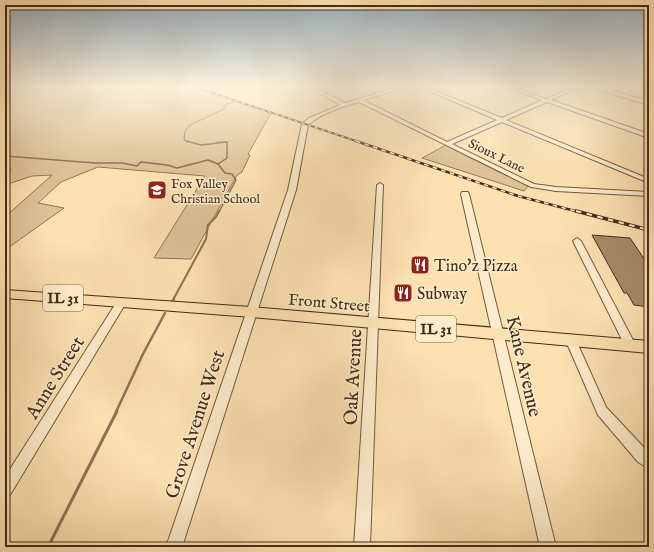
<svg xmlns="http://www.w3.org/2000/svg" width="654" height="552" font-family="'IM FELL English',serif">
  <rect width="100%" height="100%" fill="#fce1b1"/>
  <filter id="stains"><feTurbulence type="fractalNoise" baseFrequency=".005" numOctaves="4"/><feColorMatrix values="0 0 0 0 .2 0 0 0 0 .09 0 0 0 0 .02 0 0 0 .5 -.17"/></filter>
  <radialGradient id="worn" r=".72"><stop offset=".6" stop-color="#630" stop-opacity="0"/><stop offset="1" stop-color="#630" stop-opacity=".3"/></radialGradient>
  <path fill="#ddc297" stroke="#917658" d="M5 87H227L210 91 271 113 248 154 250 155 242 172 237 175 191 259 154 258 205 176 98 167 61 182 38 203 64 208 5 250V217L52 175 32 176 5 185 11 169H5Z
    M446 145 528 186 524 191 422 158Z"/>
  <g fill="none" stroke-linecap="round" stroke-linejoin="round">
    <path stroke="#8e7355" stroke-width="1" d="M188 142 184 140 185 131 190 125 224 109 226 104 235 102
      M217 142H227"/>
    <path stroke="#8e7355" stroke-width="1.5" d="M186 141 201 145 227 142V158L218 164 225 173 232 174 236 180 219 212
      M5 156 95 163H122L137 166 141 162 167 165 177 168 208 160 218 164"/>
    <path stroke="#8e7355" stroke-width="2" d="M173 300 206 239 208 225 216 217 219 211"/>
    <path stroke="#8e7355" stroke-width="2.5" d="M172 302 174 299
      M116 412 143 354 165 313"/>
    <path stroke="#8e7355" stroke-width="3" d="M48 547 117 411"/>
  </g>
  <path fill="#a48968" stroke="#452a18" d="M592 235 630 238 649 266V307L634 305 627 293H624Z"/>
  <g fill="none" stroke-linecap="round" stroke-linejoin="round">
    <g stroke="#73583e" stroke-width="2">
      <path id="minor" d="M309 87H314L345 103 398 87H404V88L363 100 447 142 497 120 420 87H425L502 118 542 100 506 87H512L546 99 574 87H579L551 100 649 134V138L547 102 506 120 649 179V183L502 122 452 144 534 184 556 187 649 192V196L556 191 531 187 359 102C342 107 322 113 308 125L296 190 182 547H166L288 190 302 124 309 118 340 105Z
        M592 87H598L649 101V105L592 88Z
        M380 183 383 185 370 547H354L377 185Z
        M462 192H468L469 194 556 547H540L461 194Z
        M577 238 581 241 634 342 635 345 634 348 630 350 626 348 573 241Z
        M121 299 124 300 126 303 124 306 10 495 5 497V477L118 300Z
        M571 337 575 338 606 407 649 453V469L638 462 598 415 566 341 567 338Z"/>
    </g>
    <g stroke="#452a18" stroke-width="2">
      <path id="major" d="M5 290 251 307 649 341V353L251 317 5 298Z"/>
    </g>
    <use href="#minor" fill="#fdeccc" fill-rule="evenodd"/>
    <use href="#major" fill="#fce1b1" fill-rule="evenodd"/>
    <g stroke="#452a18" stroke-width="2">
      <path id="rail-far2" d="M195 87 359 142"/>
    </g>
    <g stroke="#452a18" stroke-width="2.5">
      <path id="rail-far1" d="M356 141 518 196 579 212"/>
    </g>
    <g stroke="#452a18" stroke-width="3.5">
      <path id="rail" d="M576 211 649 230"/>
    </g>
    <use href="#rail-far2" stroke="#fdeccc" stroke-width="1" stroke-dasharray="3.5" stroke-linecap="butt"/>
    <use href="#rail-far1" stroke="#fdeccc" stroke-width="1.5" stroke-dasharray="4.5" stroke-linecap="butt"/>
    <use href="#rail" stroke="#fdeccc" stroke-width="2" stroke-dasharray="5.5" stroke-linecap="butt"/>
  </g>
  <linearGradient id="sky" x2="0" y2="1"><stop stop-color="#97adbd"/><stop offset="0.53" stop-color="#fef2dc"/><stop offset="1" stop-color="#fef2dc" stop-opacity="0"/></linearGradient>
  <rect width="654" height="164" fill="url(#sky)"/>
  <defs>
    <g id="school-square" transform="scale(1)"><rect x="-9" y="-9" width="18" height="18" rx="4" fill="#8f2418" stroke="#fdeccc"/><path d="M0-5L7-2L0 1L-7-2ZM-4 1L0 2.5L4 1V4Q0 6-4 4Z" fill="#fff"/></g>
    <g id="restaurant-square" transform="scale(1)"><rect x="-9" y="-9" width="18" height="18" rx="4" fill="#8f2418" stroke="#fdeccc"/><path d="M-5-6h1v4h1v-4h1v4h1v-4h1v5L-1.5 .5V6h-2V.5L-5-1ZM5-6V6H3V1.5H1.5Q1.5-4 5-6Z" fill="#fff"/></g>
  </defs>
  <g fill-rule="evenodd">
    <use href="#school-square" x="157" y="190"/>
    <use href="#restaurant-square" x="420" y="265"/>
    <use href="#restaurant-square" x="403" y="293"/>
  </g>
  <g text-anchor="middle" stroke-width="3" stroke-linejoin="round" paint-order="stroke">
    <g font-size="13" fill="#452a18" stroke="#fdeccc">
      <text transform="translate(497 155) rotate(26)" y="5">Sioux Lane</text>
    </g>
    <g font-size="13" fill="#452a18" stroke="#fdeccc" text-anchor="start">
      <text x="171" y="188">Fox Valley<tspan x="171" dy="15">Christian School</tspan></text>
    </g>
    <g fill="#fdeccc" stroke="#7c644e" stroke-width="1">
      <rect x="43" y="285" width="40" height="26" rx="3"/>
      <rect x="416" y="316" width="40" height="26" rx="3"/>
    </g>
    <g font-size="15" font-weight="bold" fill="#452a18">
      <text x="63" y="303">IL 31</text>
      <text x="436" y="334">IL 31</text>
    </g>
    <g font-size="16" fill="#452a18" stroke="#fdeccc" text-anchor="start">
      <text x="434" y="271">Tino'z Pizza</text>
      <text x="417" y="299">Subway</text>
    </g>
    <g font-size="16" fill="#452a18" stroke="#fdeccc">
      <text transform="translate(329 302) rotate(5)" y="6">Front Street</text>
    </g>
    <g font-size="19" fill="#452a18" stroke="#fdeccc">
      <text transform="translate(525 366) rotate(77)" y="7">Kane Avenue</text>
      <text transform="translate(54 377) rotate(-58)" y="7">Anne Street</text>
      <text transform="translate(352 377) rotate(-87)" y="7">Oak Avenue</text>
      <text transform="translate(194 424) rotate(-72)" y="7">Grove Avenue West</text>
    </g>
  </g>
  <rect width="654" height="552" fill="none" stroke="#fce1b1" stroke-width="20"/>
  <rect x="6" y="6" width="642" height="540" fill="none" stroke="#452a18" stroke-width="2"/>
  <rect x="10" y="10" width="634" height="532" fill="none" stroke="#452a18"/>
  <rect width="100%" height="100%" filter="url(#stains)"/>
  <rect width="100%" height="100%" fill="url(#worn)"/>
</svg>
